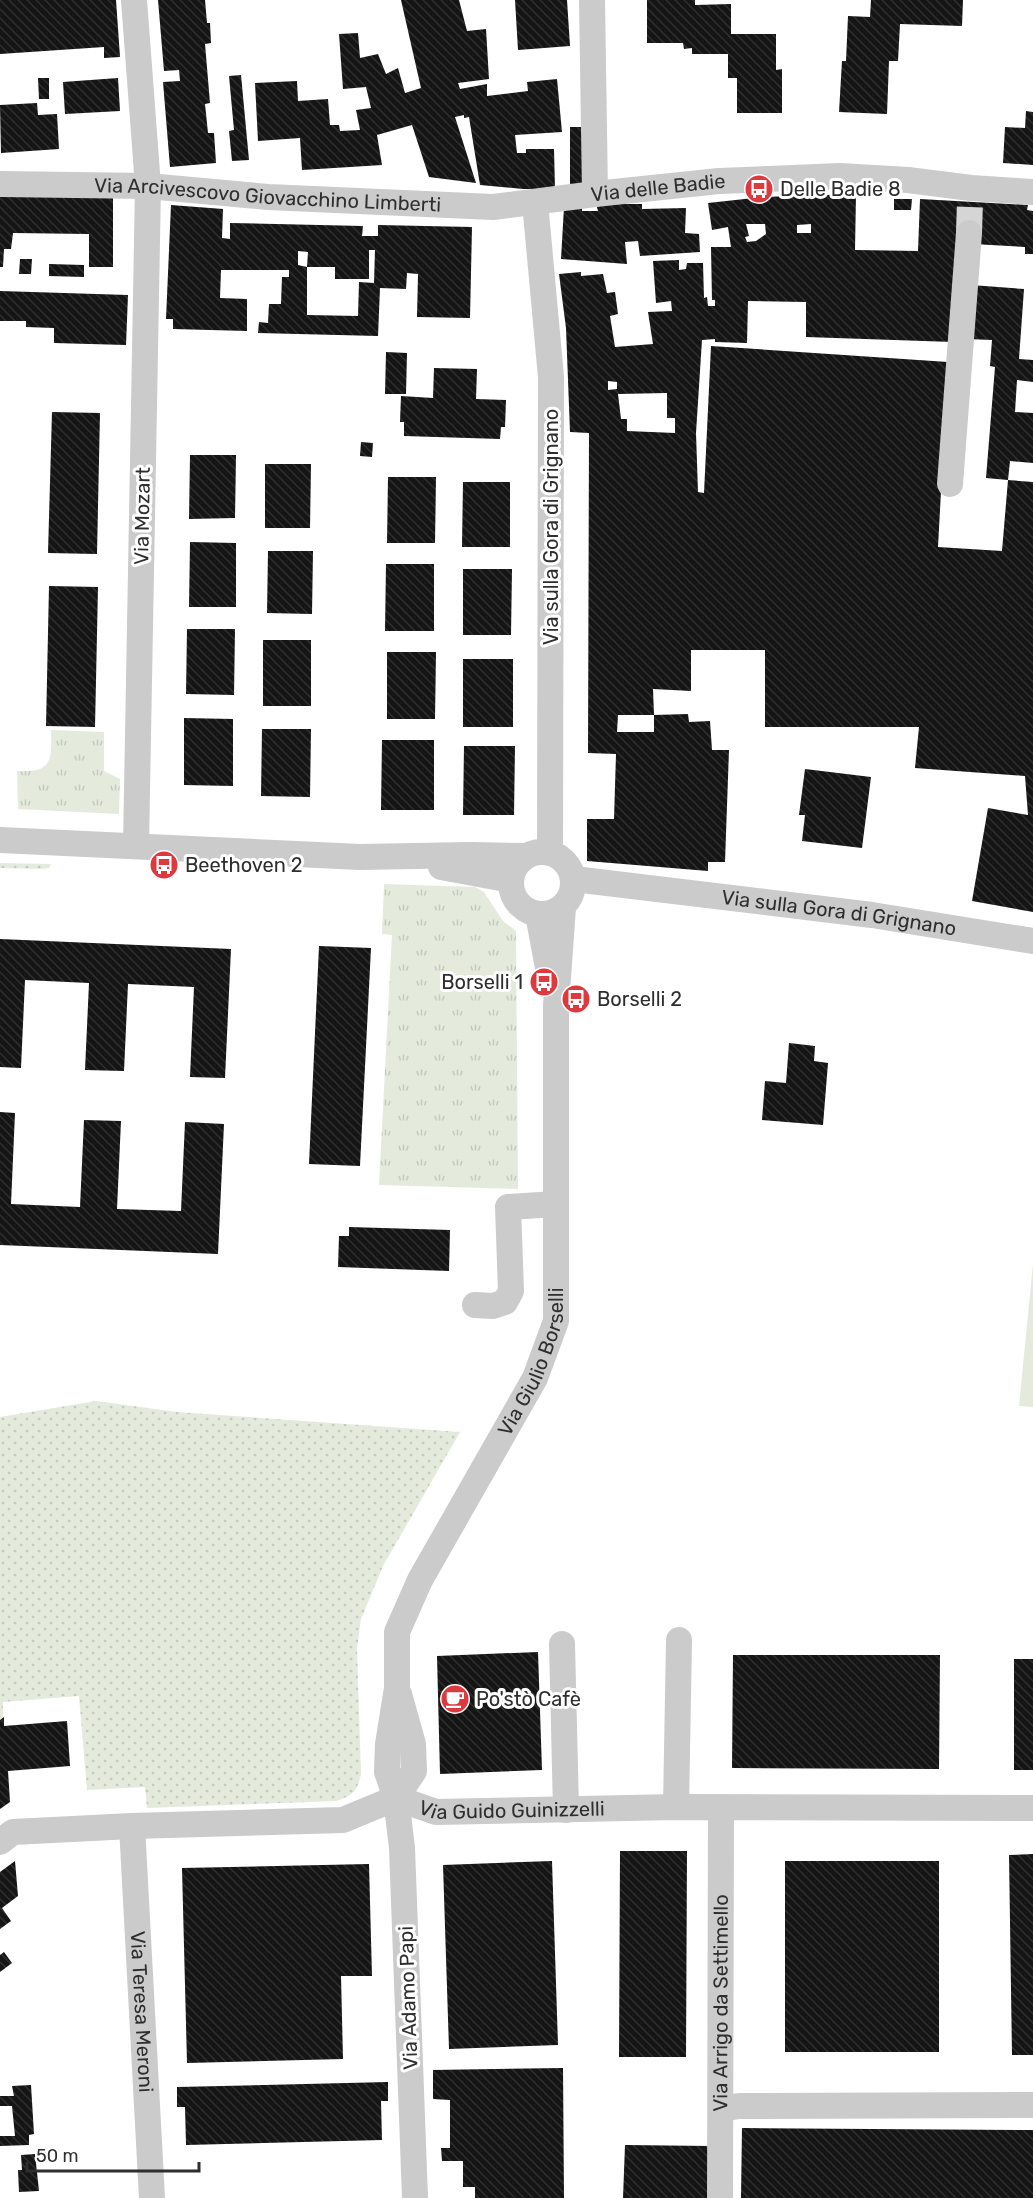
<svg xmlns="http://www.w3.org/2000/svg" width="1033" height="2198" font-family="Rubik,sans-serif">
  <defs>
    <pattern id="grass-dots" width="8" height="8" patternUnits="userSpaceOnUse" patternTransform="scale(1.5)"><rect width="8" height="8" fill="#e4ebdd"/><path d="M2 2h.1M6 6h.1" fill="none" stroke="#c4cabe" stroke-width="1.8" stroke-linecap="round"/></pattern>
    <pattern id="park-tufts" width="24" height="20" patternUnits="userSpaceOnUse" patternTransform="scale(1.5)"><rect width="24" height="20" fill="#e4ebdd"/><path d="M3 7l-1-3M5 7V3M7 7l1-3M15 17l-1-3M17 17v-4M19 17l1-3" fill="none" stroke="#c4cabe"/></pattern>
    <pattern id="building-back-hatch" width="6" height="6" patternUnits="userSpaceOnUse" patternTransform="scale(1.5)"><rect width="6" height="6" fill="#151515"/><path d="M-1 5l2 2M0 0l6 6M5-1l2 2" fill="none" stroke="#2f2f2f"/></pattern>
  </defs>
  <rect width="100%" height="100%" fill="#fff"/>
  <path fill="url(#grass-dots)" d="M0 863 51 864 49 868 43 869 0 868Z
    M96 1401 177 1412 460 1432 383 1566 361 1619 357 1648 361 1774C357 1792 354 1794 337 1801L147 1808 145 1787 87 1790 79 1696 3 1702V1717L0 1720V1417Z"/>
  <path fill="url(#park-tufts)" d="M51 730 104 732V771L120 779 119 814 18 809 17 771C52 773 52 761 51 730Z
    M384 884 475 887 484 892 503 921 516 931 518 1189 379 1185 392 935 382 934Z"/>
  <path fill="#e4ebdd" d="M1033 1264V1407L1019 1406Z"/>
  <path fill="url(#building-back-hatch)" fill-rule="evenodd" d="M0 0H116L120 57 104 58V47L0 54Z
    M158 0H205L207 23H210L211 43 205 44 210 103 205 104 208 133H214L216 163 170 167 163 82 180 81 179 70 164 71Z
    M401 0H459L467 31 486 29 489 79 458 83 460 89 487 84V96L528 91 527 82 557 79 562 132 515 135 517 153H526V149H554L555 189H523L480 185 469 117 464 118V115L455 117 476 183 429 177 412 125 377 135 382 165 302 170 300 138 258 141 255 83 297 81 298 101 328 99 330 125H339L340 131 360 130 356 110 371 108 366 87 343 89 339 34 358 33 360 58 378 54 386 74 398 68 405 93 421 88Z
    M515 0H567L570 46 518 50Z
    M647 0H695V5L731 4V34H776V70L782 69V113H737V78H728V54H692V48L684 49 683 43H647Z
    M871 0H963L962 26 900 24 898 61H889L887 114 839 112 842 61H846L848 16 870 17Z
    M241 75 249 160 232 161 229 131 234 130 229 76Z
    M38 78H49V99H39Z
    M118 78 120 111 65 114 63 82Z
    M37 103 38 115 57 114 59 149 1 153 0 105Z
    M1026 111 1033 112V165L1003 163 1005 127 1025 128Z
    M570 127H583V184H570Z
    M856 194 855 250 918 251 920 199 1028 205 1027 210 1033 211V254H1025V247L973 244 953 342 806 337V302L748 301 747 343 715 342V339L702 340 696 433 698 492 704 493 711 346 948 362 938 547 1002 551 1008 480 1033 482V912L972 901 988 808 1028 815 1025 776 915 768 919 727H765V650H691V691L653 689 654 715H618L617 732H654V715L688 714 689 722 710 721 712 750H729L725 862H708V871L587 861V819H614L616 754 588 753 589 433 570 432 566 328 559 274 581 272V276L603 274 607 293 615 292 618 314 610 316 615 347 653 344 648 312 672 311 671 301 656 303 653 261 679 260V270L686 269 687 263H703L704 298 707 297 708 306H715V300H712L711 247H731L728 227 712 230 708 203 763 197ZM746 224H765L766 234 756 241 747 242 745 237 749 236ZM811 224V233H797V225ZM608 381 617 382V389L608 390ZM667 393V418H675V433L627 431V419H621L618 394Z
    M113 195V267H89V234L13 233 11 249H4L3 267H0V196Z
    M894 199H912L911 210H894Z
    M596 204H642V209L686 208 685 233 699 234 700 252 640 256 638 241 625 242 627 264 561 259 564 207H582V211H598Z
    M171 205 223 209 222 238 230 239V223L363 226 362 236H378V225L472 227 470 318 417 317 418 274 407 273 406 289 380 288 378 336 258 333 259 322 268 323 269 304H281L282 277H289V270H221L220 298 247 299V331L173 329V319H166ZM369 250H375L374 283 359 282 358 316 307 315V267L298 265V251L308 252 307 267H335V279H369Z
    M20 259H32L31 274H19Z
    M49 264 84 265V277L49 276Z
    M971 285 1024 289 1019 359 1033 360V382L1017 380 1015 412 1033 413V463L1010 461 1008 480 986 478 995 367 990 366 992 340 967 339Z
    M0 291 128 295 126 345 54 343V328L26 327V321H0Z
    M386 352 407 353 406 394H385Z
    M434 368 477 369 476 399 506 400 505 427H501L500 439 404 436V422H400L401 396 433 398Z
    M52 412 100 413 97 554 48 553Z
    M361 442 373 443 372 457 360 456Z
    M190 455H236L235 518 189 519Z
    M265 464H311L310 528H265Z
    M388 477H436L435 543H387Z
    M463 482H510V547H462Z
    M190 542 236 543V607H189Z
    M268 551H313L312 614 267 613Z
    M386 564H434V631H385Z
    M463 569H512L511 635H463Z
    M49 586 98 587 95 727 46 726Z
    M187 629H235L234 695 186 694Z
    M263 640H311V706H263Z
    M387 652H436L435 719H387Z
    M463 659H513V727H463Z
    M184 718 233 719V786L184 785Z
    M262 729H311L310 797 261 796Z
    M382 740H434V810H381Z
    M464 746H515L514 815H463Z
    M805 769 871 777 862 848 802 841 805 815H799Z
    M0 939 231 949 225 1078 190 1077 194 987 128 984 124 1071 85 1070 89 983 25 980 21 1068 0 1067Z
    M319 946 371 948 360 1166 309 1164Z
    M789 1043 815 1046 814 1061 828 1063 823 1125 762 1120 765 1081 786 1083Z
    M0 1112 15 1113 11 1204 80 1207 84 1120 121 1121 117 1209 181 1211 185 1122 224 1124 218 1254 0 1245Z
    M349 1227 450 1230 449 1271 338 1267 339 1236H349Z
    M538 1652 542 1770 440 1774 437 1656Z
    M733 1655H940L939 1769 732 1768Z
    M1014 1659H1033V1770H1014Z
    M4 1717V1726L67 1721 70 1766 8 1771 10 1802 0 1809V1720Z
    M620 1851H687L686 2057H619Z
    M1033 1854V2055H1012L1009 1855Z
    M15 1861 18 1896 2 1908 11 1921 0 1929V1872Z
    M552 1861 558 2045 449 2049 443 1865Z
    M785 1861H939V2052H785Z
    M369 1864 372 1976H341L343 2059 187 2063 182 1868Z
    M4 1952 12 1963 0 1972V1955Z
    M563 2068 564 2198H475V2187H463V2161H442L441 2148H450V2100L433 2099V2070Z
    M388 2082V2101H381L382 2140 186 2145 185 2107H177V2087Z
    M31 2085 34 2134 29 2135V2145L0 2146V2136H15L12 2106H0V2096H14L12 2086Z
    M742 2128 1033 2130V2198H741Z
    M625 2145 710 2146 709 2198H623Z
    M35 2154 39 2191 19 2192 18 2170H22L21 2155Z"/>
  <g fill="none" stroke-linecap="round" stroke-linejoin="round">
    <path stroke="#d5d5d5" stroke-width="26" stroke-dasharray="26 13" stroke-linecap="butt" d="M969 233 970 202"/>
    <g stroke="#cbcbcb" stroke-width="26">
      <path d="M134 0 148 186 136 846"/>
      <path d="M592 0 595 194"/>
      <path id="s1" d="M0 184 148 186 268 197 493 207 595 194 719 181 840 176 908 180 971 188 1033 192"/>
      <path d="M535 202 551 377 550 853"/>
      <path d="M950 484 969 233"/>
      <path d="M0 840 360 857 470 855 526 856"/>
      <circle cx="542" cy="883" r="31"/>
      <path d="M441 867 511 880"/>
      <path id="s2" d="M574 879 872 915 1033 941"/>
      <path d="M538 914 549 973"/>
      <path d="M475 1305 493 1306 505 1302 511 1291 508 1207 556 1204"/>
      <path d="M562 1644 566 1810"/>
      <path d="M396 1798 414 1771 413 1744 399 1694"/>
      <path d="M676 1807 679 1640"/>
      <path id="s3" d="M132 1826 152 2198"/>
      <path id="s4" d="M0 1842 13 1832 132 1826 343 1820 396 1798 436 1812 676 1807 1033 1808"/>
      <path d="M721 2109 739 2106 1033 2105"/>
      <path id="s5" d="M415 2198 402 1848 396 1798 387 1772 388 1744 397 1688V1632L420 1580 535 1378 556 1321V1006L563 907"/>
      <path id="s6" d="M720 2198 721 1808"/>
    </g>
  </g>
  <defs>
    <g id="bus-disc" transform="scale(1.5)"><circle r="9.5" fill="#dc3a3f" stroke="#fff"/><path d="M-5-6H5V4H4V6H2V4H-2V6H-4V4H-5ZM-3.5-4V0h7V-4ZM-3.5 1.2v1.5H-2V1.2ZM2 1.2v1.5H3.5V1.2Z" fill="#fff"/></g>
    <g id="cafe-disc" transform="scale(1.5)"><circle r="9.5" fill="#dc3a3f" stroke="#fff"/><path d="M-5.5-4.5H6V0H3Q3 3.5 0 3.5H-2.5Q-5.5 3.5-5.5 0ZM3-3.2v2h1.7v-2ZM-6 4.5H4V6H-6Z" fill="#fff"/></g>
  </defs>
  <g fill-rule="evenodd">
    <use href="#bus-disc" x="759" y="189"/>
    <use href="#bus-disc" x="164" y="865"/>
    <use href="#bus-disc" x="544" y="982"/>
    <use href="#bus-disc" x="576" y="999"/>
    <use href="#cafe-disc" x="455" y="1699"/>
  </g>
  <g text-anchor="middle" stroke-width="6" stroke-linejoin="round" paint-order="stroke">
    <g font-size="20" fill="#2e2e2e" stroke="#fff">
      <text dy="7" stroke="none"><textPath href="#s1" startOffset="660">Via delle Badie</textPath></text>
      <text dy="7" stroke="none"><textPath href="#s1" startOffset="268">Via Arcivescovo Giovacchino Limberti</textPath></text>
      <text transform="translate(142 516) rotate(-89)" y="7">Via Mozart</text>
      <text transform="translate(551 527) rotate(-90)" y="7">Via sulla Gora di Grignano</text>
      <text dy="7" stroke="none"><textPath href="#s2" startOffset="267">Via sulla Gora di Grignano</textPath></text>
      <text dy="7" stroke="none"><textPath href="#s5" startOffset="873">Via Giulio Borselli</textPath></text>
      <text dy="7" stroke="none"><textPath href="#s4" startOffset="522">Via Guido Guinizzelli</textPath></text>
      <text transform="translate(408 1998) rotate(-92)" y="7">Via Adamo Papi</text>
      <text dy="7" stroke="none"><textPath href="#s6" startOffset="195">Via Arrigo da Settimello</textPath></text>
      <text dy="7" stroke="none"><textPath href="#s3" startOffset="186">Via Teresa Meroni</textPath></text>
    </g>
    <g font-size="20" fill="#2e2e2e" stroke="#fff" text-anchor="start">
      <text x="780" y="196">Delle Badie 8</text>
      <text x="185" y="872">Beethoven 2</text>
      <text x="523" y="989" text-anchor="end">Borselli 1</text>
      <text x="597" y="1006">Borselli 2</text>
      <text x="476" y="1706">Po'stò Cafè</text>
    </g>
  </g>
  <path d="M27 2162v9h172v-9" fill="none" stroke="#2e2e2e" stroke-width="3"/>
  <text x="36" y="2162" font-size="18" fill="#2e2e2e" stroke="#ffffff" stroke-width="4.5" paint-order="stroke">50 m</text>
</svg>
